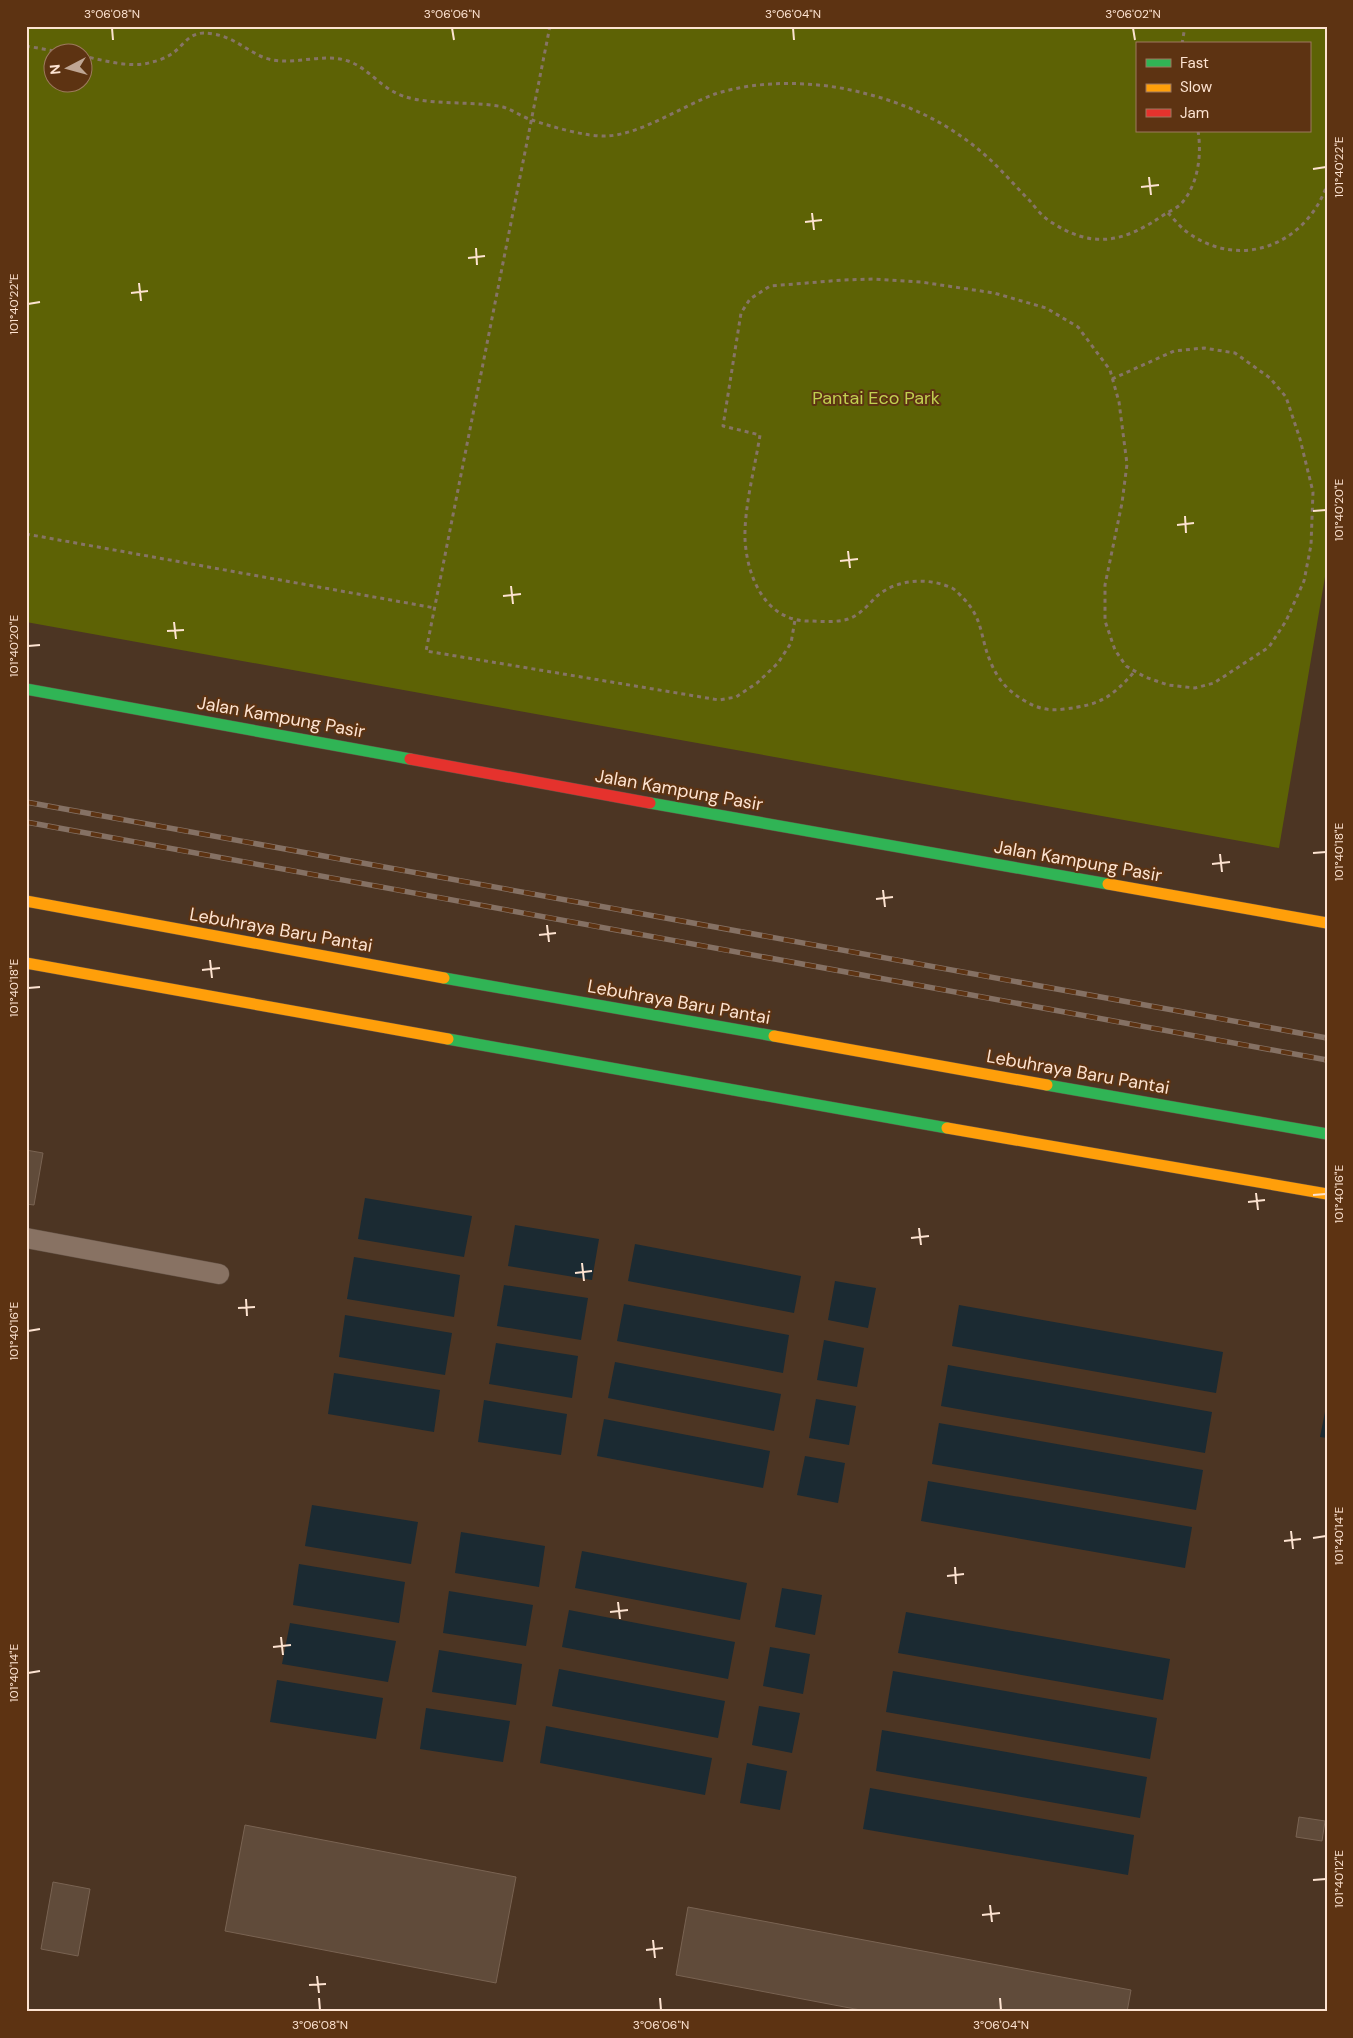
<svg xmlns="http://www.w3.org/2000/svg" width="1353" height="2038" font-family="'DM Sans',sans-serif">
  <rect width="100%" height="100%" fill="#4c3523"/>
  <path fill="#5d6205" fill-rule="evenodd" d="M26 26H1327V565L1279 848 26 622ZM1137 44H1309V131H1137ZM52 52H82V82H52Z"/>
  <path fill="#1b2a32" d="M365 1198 472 1216 464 1257 358 1239Z
    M515 1225 599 1239 592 1280 508 1266Z
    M635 1244 801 1276 794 1313 628 1281Z
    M354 1257 460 1275 454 1317 347 1299Z
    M835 1281 876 1288 868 1328 828 1320Z
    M504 1285 588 1298 581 1340 497 1326Z
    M624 1304 789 1335 783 1373 617 1341Z
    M959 1305 1223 1352 1216 1393 952 1346Z
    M345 1315 452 1333 445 1375 339 1357Z
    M824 1340 864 1348 857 1387 817 1380Z
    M496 1343 578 1356 572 1398 489 1384Z
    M615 1362 781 1394 774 1431 608 1398Z
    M948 1365 1212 1412 1205 1453 941 1406Z
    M334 1373 440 1390 434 1432 328 1414Z
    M816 1399 856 1406 849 1445 809 1438Z
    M484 1400 567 1414 561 1455 478 1442Z
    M1325 1412H1327V1438L1320 1437Z
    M604 1419 770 1451 763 1488 597 1456Z
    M939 1423 1203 1470 1196 1510 932 1464Z
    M805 1456 845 1463 838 1503 797 1495Z
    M928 1481 1192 1527 1185 1568 921 1521Z
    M312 1505 418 1522 411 1564 305 1546Z
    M461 1532 545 1546 539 1587 455 1573Z
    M582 1551 747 1583 740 1620 575 1588Z
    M299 1564 405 1582 399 1623 293 1605Z
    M782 1588 822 1595 815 1635 775 1627Z
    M449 1591 533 1605 526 1646 443 1633Z
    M569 1610 735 1642 728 1679 562 1647Z
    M906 1612 1170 1659 1163 1700 898 1653Z
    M290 1623 396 1641 388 1682 282 1664Z
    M770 1647 810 1654 803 1694 763 1686Z
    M439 1650 522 1664 516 1705 432 1692Z
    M559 1669 725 1701 718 1738 552 1706Z
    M893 1671 1157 1718 1150 1759 886 1712Z
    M277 1680 383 1698 376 1739 270 1722Z
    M759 1706 800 1713 792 1753 752 1745Z
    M426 1708 510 1721 503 1762 420 1749Z
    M546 1726 712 1758 705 1795 540 1763Z
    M882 1730 1147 1777 1140 1818 876 1771Z
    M747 1763 787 1771 780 1810 740 1803Z
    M870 1788 1134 1835 1128 1875 863 1829Z"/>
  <path fill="#604b3a" stroke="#796352" d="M26 1150 43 1153 34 1205 26 1204Z
    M1299 1817 1325 1821 1322 1841 1296 1837Z
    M245 1825 516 1877 496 1983 225 1931Z
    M53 1882 90 1889 78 1956 41 1949Z
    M688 1907 1131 1990 1127 2012H871L676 1975Z"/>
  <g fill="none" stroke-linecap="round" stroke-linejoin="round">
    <g stroke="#645245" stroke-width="21">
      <path id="lane" d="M26 1238 219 1274"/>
    </g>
    <g stroke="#645245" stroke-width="12">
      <path id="fast" d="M26 689 410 759
        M650 803 1108 884
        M444 978 774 1036
        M448 1039 947 1128
        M1047 1085 1327 1134"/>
    </g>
    <g stroke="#645245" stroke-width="12">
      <path id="slow" d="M1108 884 1327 923
        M26 901 444 978
        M26 963 448 1039
        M774 1036 1047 1085
        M947 1128 1327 1194"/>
    </g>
    <g stroke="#645245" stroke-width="12">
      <path id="jam" d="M410 759 650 803"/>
    </g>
    <path stroke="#867466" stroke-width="3" stroke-dasharray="4 4" stroke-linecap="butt" d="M550 26 426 651 719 700 736 697 757 683 778 663 791 643 795 620
      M1182 44 1185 26
      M26 46 60 52
      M82 56C104 60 131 69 152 62 158 61 165 58 170 55 186 45 188 29 213 34 234 37 247 51 265 58 293 67 321 52 348 61 373 70 382 93 414 99 443 105 474 101 503 107 513 110 522 117 532 120 552 127 587 137 607 136 642 134 682 106 715 94 761 79 821 81 867 94 911 105 951 125 985 155 1001 169 1015 186 1030 201 1035 207 1041 215 1048 220 1092 250 1123 243 1165 214 1170 211 1177 208 1181 204 1198 185 1202 155 1198 131
      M1168 213C1174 219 1180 227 1187 232 1240 271 1306 245 1327 185
      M1112 379 1174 351 1204 348 1235 353 1270 378 1286 397 1300 439 1313 492 1311 545 1304 581 1286 621 1269 647 1214 683 1195 688 1168 685 1145 677 1126 666 1115 650 1105 621V585L1122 503 1127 464 1119 402 1110 370 1078 327 1046 308 994 293 921 282 874 279 843 280 770 286 750 299 741 313 723 426 760 435C755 467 744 508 745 539 747 577 765 619 806 621 820 621 835 623 848 619 860 615 868 605 877 596 897 579 928 577 952 588 956 590 960 595 963 598 984 619 980 639 991 663 998 680 1009 692 1025 701 1038 709 1050 711 1064 709 1100 705 1111 698 1135 671
      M26 534 435 608"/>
    <use href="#lane" stroke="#887263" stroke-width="20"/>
    <use href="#fast" stroke="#30b455" stroke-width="11"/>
    <use href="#slow" stroke="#ff9f0a" stroke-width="11"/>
    <use href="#jam" stroke="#e5322d" stroke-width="11"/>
    <g stroke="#857164" stroke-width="5.5">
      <path id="rail" d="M26 802 1327 1038
        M26 822 1327 1060"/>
    </g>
    <use href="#rail" stroke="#5d3312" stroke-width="4" stroke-dasharray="11" stroke-linecap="butt"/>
  </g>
  <path fill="none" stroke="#fde3d1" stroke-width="2" d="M112 28 113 40M452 28 454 40M793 28 794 40M1133 28 1135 40M1313 169 1326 167M1149 177 1151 195M1141 187 1159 185M812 213 814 230M805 222 822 220M476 248 477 265M468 258 485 256M139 283 141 301M131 293 148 291M28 304 40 302M1313 511 1326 510M1185 516 1186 533M1177 525 1194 523M848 551 850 568M840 561 858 559M511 586 513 604M503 596 521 594M174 622 176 639M167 631 184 630M28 646 40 645M1313 853 1326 852M1220 854 1222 872M1212 864 1230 862M883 890 885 907M876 899 893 897M547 925 549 942M539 935 556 933M210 960 212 978M202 970 220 968M28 988 40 987M1256 1193 1258 1210M1313 1195 1326 1194M1248 1202 1265 1200M919 1228 921 1245M911 1238 929 1236M582 1263 584 1281M575 1273 592 1271M246 1299 247 1316M238 1308 255 1307M28 1331 40 1329M1291 1531 1293 1549M1313 1538 1326 1536M1284 1541 1301 1539M955 1567 956 1584M947 1576 964 1574M618 1602 620 1619M610 1612 628 1610M281 1637 283 1655M273 1647 291 1645M28 1673 40 1671M1313 1880 1326 1879M990 1905 992 1922M982 1915 1000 1913M653 1940 655 1958M646 1950 663 1948M317 1976 319 1993M309 1985 326 1984M319 1998 320 2010M660 1998 661 2010M1000 1998 1001 2010"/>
  <g text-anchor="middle" stroke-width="4" stroke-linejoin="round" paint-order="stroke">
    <g font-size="18" fill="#c1d050" stroke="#5d3312">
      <text x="876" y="404">Pantai Eco Park</text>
    </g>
    <g font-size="18" fill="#fde3d1" stroke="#5d3312">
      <text transform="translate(281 717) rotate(10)" y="6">Jalan Kampung Pasir</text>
      <text transform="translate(679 790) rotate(10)" y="6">Jalan Kampung Pasir</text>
      <text transform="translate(1078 861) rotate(10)" y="6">Jalan Kampung Pasir</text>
      <text transform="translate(281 930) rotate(10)" y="6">Lebuhraya Baru Pantai</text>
      <text transform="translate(679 1002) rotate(10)" y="6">Lebuhraya Baru Pantai</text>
      <text transform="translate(1078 1072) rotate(10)" y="6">Lebuhraya Baru Pantai</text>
    </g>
  </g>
  <rect width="1353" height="2038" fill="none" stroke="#5d3312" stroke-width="55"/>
  <rect x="1136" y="42" width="175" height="90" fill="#5d3312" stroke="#9d795e"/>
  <rect x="1146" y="59" width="25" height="8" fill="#30b455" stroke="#9d795e"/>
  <text x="1180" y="68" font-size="15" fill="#fde3d1">Fast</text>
  <rect x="1146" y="84" width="25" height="8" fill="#ff9f0a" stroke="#9d795e"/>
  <text x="1180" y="92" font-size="15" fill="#fde3d1">Slow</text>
  <rect x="1146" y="109" width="25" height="8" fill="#e5322d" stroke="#9d795e"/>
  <text x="1180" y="118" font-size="15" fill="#fde3d1">Jam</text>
  <g transform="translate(68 68) rotate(264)"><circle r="24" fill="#5d3312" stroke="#9d795e"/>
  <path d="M0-4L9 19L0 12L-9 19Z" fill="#bfa694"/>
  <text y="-8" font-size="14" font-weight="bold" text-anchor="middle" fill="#fde3d1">N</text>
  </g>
  <rect x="28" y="28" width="1298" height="1982" fill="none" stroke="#fde3d1" stroke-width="2"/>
  <g font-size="12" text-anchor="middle" fill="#fde3d1">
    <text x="112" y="18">3°06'08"N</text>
    <text x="452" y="18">3°06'06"N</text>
    <text x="793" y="18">3°06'04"N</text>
    <text x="1133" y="18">3°06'02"N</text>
    <text transform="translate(1339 167) rotate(-90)" y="4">101°40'22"E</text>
    <text transform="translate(14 304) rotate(-90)" y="4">101°40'22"E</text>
    <text transform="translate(1339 510) rotate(-90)" y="4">101°40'20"E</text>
    <text transform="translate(14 646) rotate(-90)" y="4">101°40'20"E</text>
    <text transform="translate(1339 852) rotate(-90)" y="4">101°40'18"E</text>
    <text transform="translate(14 988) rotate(-90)" y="4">101°40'18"E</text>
    <text transform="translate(1339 1194) rotate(-90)" y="4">101°40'16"E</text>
    <text transform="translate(14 1331) rotate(-90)" y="4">101°40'16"E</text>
    <text transform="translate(1339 1536) rotate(-90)" y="4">101°40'14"E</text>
    <text transform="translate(14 1673) rotate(-90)" y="4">101°40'14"E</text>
    <text transform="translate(1339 1879) rotate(-90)" y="4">101°40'12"E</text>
    <text x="320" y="2029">3°06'08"N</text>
    <text x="661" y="2029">3°06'06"N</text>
    <text x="1001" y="2029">3°06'04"N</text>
  </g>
</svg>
